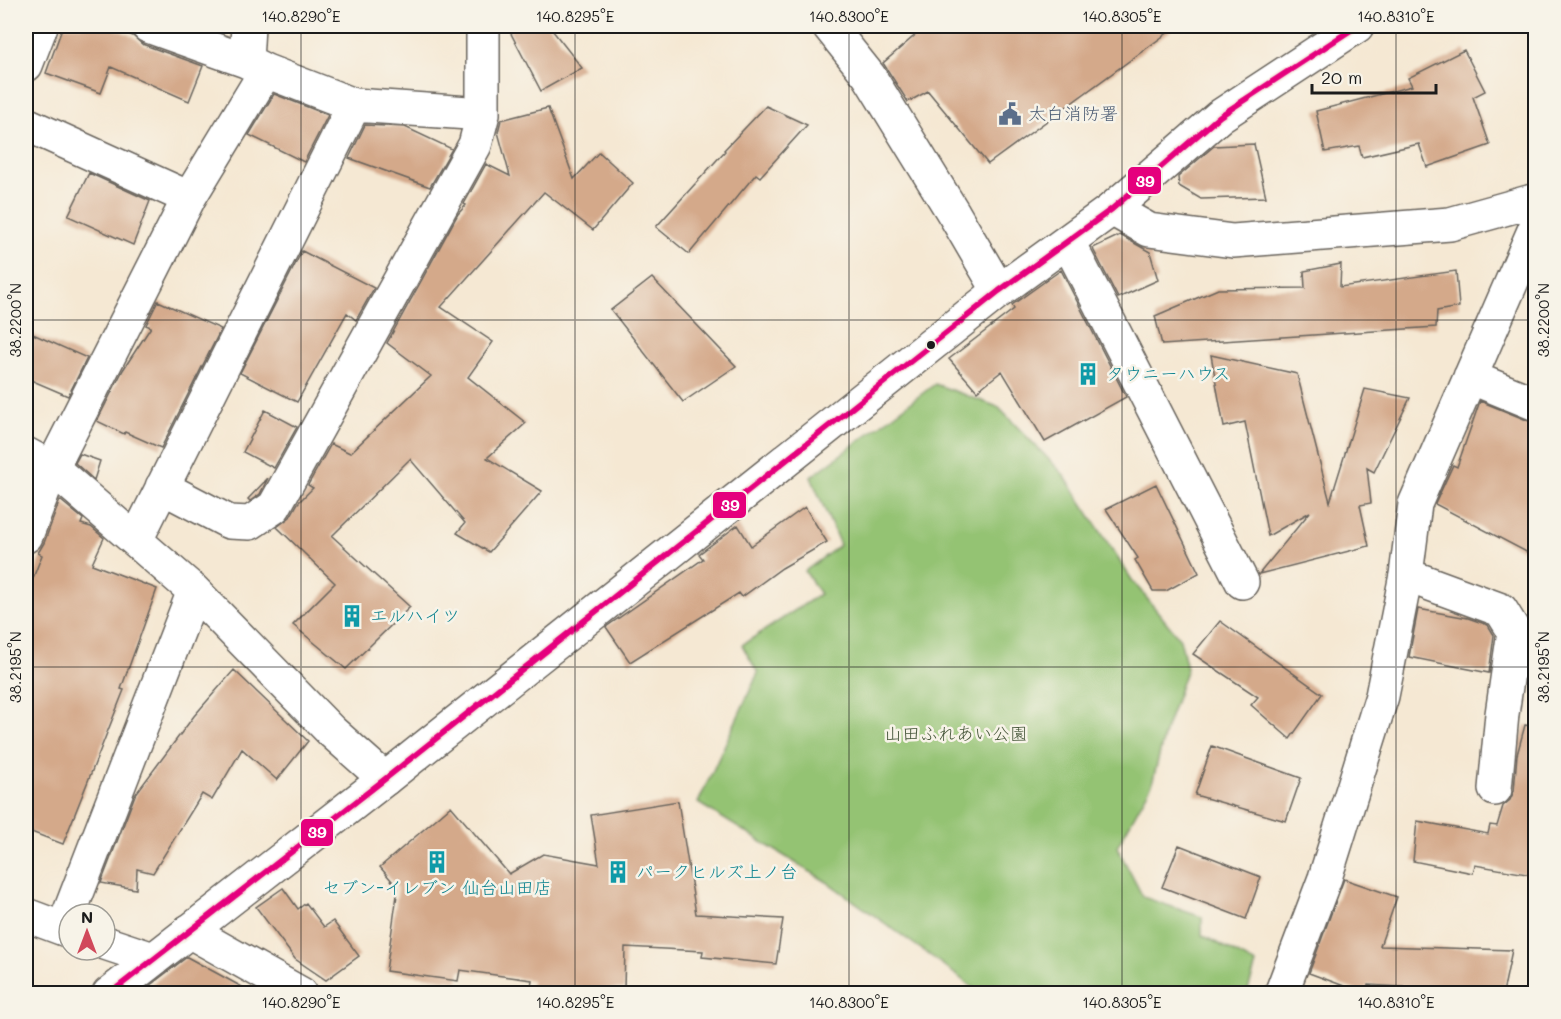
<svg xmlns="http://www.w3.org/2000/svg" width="1561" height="1019" font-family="Mali,'Klee One',sans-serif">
  <rect width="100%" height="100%" fill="#f7f3e8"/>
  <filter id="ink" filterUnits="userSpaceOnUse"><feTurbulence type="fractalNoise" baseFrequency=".0167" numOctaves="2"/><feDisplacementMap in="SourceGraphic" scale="12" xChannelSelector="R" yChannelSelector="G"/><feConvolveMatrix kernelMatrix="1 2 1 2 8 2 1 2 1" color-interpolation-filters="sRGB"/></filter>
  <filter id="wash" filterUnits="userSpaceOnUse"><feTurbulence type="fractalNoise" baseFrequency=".008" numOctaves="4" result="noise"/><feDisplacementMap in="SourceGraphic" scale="24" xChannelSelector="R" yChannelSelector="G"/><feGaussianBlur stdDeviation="1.35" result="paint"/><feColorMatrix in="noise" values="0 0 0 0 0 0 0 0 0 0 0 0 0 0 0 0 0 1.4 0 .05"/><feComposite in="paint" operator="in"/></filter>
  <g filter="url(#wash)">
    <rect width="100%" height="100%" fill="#f5e8d3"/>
    <path fill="#94c373" stroke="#587048" stroke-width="1.5" d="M935 384 998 407 1063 474 1132 580 1180 639 1187 668 1166 728 1152 784 1117 847 1143 897 1202 917V935L1256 964 1247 993H980L935 959 827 882 698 803 758 673 742 645 820 594 805 571 840 545 811 477Z"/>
    <g id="blocks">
      <path fill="#d4a98a" d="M63 26H108L133 36 142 44 203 66 189 101 111 67 101 93 46 73Z
        M507 26H549L582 68 541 91Z
        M926 26H1177L988 164 928 91 908 102 883 63Z
        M1464 50 1485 91 1473 97 1490 145 1427 167 1419 144 1362 157 1359 146 1325 152 1316 111 1412 86 1408 78Z
        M274 94 328 115 304 162 249 135Z
        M766 106 807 125 760 177 756 174 689 254 656 227 725 151 724 150Z
        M548 108 574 179 599 152 633 183 593 230 544 192 441 307 493 342 468 377 526 423 487 458 542 491 489 552 457 533 465 523 410 459 332 536 410 607 346 669 293 625 335 583 277 527 290 517 298 503 313 488 308 485 331 444 350 453 431 376 387 343 458 214 466 205 464 204 486 164 510 176 498 132 501 120Z
        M365 125 405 127 452 149 430 187 349 158Z
        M1254 144 1266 197 1201 199 1179 186 1178 177 1214 146Z
        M89 173 150 201 133 245 68 216Z
        M1120 235 1150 252 1158 280 1118 298 1094 251 1093 248Z
        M302 251 374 288 356 320 347 313 297 402 240 373Z
        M1341 264 1340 287 1456 271 1459 307 1437 311 1436 327 1162 345 1155 316 1218 289 1305 288 1304 271Z
        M1061 270 1126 397 1045 442 1002 371 977 391 949 359 1014 309 1012 305Z
        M652 278 736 366 683 402 611 310Z
        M158 301 221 329 161 448 125 432 124 434 97 421 123 370 151 327 146 325Z
        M26 331 87 358 68 396 26 378Z
        M1211 355 1297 374 1330 502 1365 389 1410 398 1374 472 1367 468 1371 503 1360 505 1369 546 1259 574 1310 512 1268 536 1245 422 1224 427Z
        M1480 401 1529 421 1536 422V557L1435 504 1453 465 1457 467Z
        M265 410 297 427 274 468 243 452Z
        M80 454 100 461 94 480 75 463Z
        M268 478 260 494 250 501 248 499Z
        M1156 484 1199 573 1166 591H1153L1135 560 1138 558 1106 509Z
        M60 500 83 519 81 524 91 527 104 538 92 564 157 589 121 689 124 690 63 844 26 830V596L42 555 38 553 44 543Z
        M805 507 827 542 782 568 742 597 739 593 630 662 606 627 703 559 699 554 738 525 751 546Z
        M1418 609 1468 618 1488 625 1494 635 1489 673 1409 657Z
        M1220 621 1322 694 1290 739 1251 705 1258 697 1193 654Z
        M1532 631 1536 632V682L1526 680Z
        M234 670 308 741 277 780 242 749 212 800 202 794 153 873 137 869 136 889 101 883 135 795 194 716Z
        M1525 725 1536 727V852L1532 875 1475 865 1473 873 1413 861 1417 821 1488 834 1490 825 1497 826 1503 806 1510 800 1514 791 1517 755Z
        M1212 746 1301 778 1286 821 1195 795Z
        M678 801 696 914 783 919 776 964 702 957 703 951 625 947 624 989 531 988 532 980 460 970 458 981 386 971 398 888 380 867 451 806 509 874 543 854 599 864 591 815Z
        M1179 845 1261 877 1246 919 1162 887Z
        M1344 879 1397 897 1380 946 1512 950 1503 993 1368 985 1365 993H1363L1309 973Z
        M283 888 298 909 306 903 324 927 333 921 359 956 326 980 295 959 256 907Z
        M187 957 253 993H140Z"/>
    </g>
  </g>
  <g filter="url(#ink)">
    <use href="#blocks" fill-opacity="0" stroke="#68635c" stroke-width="1.5"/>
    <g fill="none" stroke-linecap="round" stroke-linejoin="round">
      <g stroke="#68635c" stroke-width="36">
        <path id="minor" d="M148 26 246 61 266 71 354 105 483 114
          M829 26 869 76 954 214 999 291
          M246 61 248 26
          M26 65 41 26
          M26 124 189 198
          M1112 209 1149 230 1233 241 1450 224 1536 200
          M1068 242 1242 582
          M1470 377 1536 404
          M26 454 52 468 194 591 331 731 385 779
          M162 487 229 522 250 523 274 507 475 145 483 114V26
          M26 536 52 468 189 198 266 71
          M136 540 354 105
          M1406 575 1501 610 1514 631 1502 714 1495 789
          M69 914 194 591
          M26 915 69 931
          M189 931 301 994
          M105 943 153 959
          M1281 994 1325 878 1382 696 1406 575 1415 504 1536 226"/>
      </g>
      <g stroke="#68635c" stroke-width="36">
        <path id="tertiary" d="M109 994 385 779 999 291 1112 209 1220 116 1357 26"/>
      </g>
      <use href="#minor" stroke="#fff" stroke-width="33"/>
      <use href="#tertiary" stroke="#fff" stroke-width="33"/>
      <g stroke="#f7f3e8" stroke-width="10">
        <path id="bus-1" d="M109 994 385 779 999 291 1112 209 1220 116 1357 26"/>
      </g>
      <use href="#bus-1" stroke="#e5007d" stroke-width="6"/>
    </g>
  </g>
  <path fill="none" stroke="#1c1c1c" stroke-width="1.5" stroke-opacity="0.45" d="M27 26V994M301 26V994M575 26V994M849 26V994M1122 26V994M1396 26V994M26 320H1536M26 667H1536"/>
  <defs>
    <g id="civic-bare" transform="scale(1.8)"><path d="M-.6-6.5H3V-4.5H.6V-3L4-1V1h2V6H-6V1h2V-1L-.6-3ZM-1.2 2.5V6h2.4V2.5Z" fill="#5c6f8a" stroke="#f7f3e8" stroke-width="2.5" paint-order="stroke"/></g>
    <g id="building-bare" transform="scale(1.8)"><path d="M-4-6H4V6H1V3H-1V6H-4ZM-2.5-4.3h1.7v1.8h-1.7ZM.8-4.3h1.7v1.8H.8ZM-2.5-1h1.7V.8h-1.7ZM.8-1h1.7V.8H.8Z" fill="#0f9aa8" stroke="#f7f3e8" stroke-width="2.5" paint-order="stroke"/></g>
  </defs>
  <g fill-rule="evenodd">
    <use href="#civic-bare" x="1010" y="114"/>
    <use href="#building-bare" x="1088" y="374"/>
    <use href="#building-bare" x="352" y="616"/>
    <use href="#building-bare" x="437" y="862"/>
    <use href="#building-bare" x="618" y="872"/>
  </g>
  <circle fill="#1c1c1c" stroke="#f7f3e8" stroke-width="2" cx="931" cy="345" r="5"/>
  <g text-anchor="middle" stroke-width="5" stroke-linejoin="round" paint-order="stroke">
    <g font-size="18" fill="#4e5e75" stroke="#f7f3e8" text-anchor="start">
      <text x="1028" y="120">太白消防署</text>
    </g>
    <g font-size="18" fill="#0d838f" stroke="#f7f3e8" text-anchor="start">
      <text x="1106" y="380">タウニーハウス</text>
      <text x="370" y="622">エルハイツ</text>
      <text x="636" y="878">パークヒルズ上ノ台</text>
      <text x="437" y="894" text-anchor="middle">セブン-イレブン 仙台山田店</text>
    </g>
    <g font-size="18" fill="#46563a" stroke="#f7f3e8">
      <text x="956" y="740">山田ふれあい公園</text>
    </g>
  </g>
  <g stroke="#f7f3e8" stroke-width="2">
    <rect x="1127" y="166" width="35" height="29" rx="6" fill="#e5007d"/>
    <rect x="712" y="491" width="35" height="28" rx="6" fill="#e5007d"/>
    <rect x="300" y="818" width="34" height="29" rx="6" fill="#e5007d"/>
  </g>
  <g font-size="16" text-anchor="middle" font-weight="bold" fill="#fff">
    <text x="1145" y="187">39</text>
    <text x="730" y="511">39</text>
    <text x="317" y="838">39</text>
  </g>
  <rect width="1561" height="1019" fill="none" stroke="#f7f3e8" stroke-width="66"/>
  <g transform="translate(87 932)"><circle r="28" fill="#f7f3e8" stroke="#9f9d96" stroke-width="1.5"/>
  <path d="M0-4.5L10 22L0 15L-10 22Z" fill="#d1495b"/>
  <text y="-9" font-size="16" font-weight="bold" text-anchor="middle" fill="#1c1c1c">N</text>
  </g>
  <path d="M1312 84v9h124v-9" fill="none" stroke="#1c1c1c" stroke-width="3"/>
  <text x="1321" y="84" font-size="18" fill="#1c1c1c" stroke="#f7f3e8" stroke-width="4.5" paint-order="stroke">20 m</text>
  <rect x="33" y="33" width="1495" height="953" fill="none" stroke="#1c1c1c" stroke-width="2"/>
  <g font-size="15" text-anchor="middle" fill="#1c1c1c">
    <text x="301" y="22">140.8290°E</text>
    <text x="575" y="22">140.8295°E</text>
    <text x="849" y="22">140.8300°E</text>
    <text x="1122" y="22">140.8305°E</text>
    <text x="1396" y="22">140.8310°E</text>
    <text transform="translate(16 320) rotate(-90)" y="5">38.2200°N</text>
    <text transform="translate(1544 320) rotate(-90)" y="5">38.2200°N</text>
    <text transform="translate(16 667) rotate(-90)" y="5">38.2195°N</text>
    <text transform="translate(1544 667) rotate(-90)" y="5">38.2195°N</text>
    <text x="301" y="1008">140.8290°E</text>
    <text x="575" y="1008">140.8295°E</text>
    <text x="849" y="1008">140.8300°E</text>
    <text x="1122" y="1008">140.8305°E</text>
    <text x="1396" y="1008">140.8310°E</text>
  </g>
</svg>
